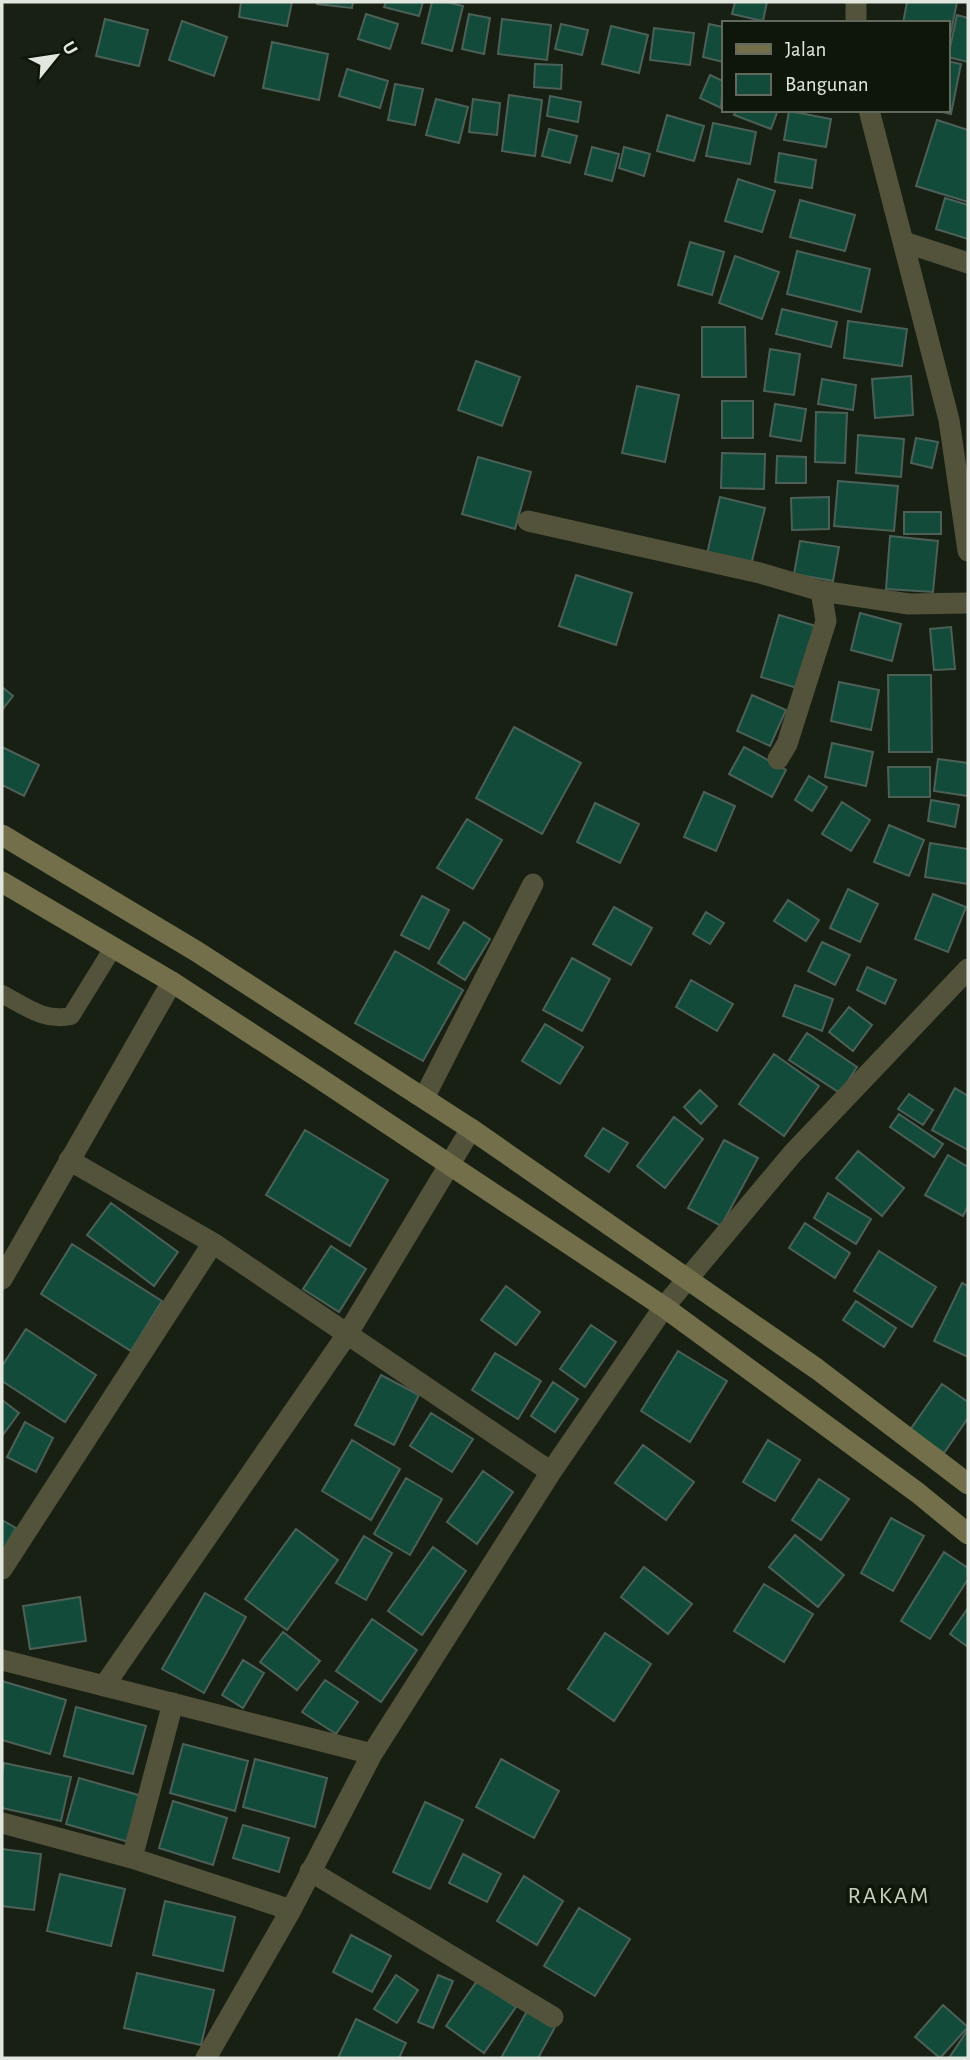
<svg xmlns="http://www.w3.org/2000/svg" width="970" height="2060" font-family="'Alegreya Sans',sans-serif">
  <rect width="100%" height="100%" fill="#172013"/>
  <path fill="#134b3b" stroke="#4c6058" stroke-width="2" d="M241 2H292L287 26 239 17Z
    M317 2H353L352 8 317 4Z
    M386 2H423L419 16 384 7Z
    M432 2H446L463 6 452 51 422 43Z
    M735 2H767L763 21 732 14Z
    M907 2H957L947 51V23H903Z
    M366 14 398 24 390 49 358 39Z
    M469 14 490 18 484 54 462 49Z
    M957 15 968 18V62L948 57Z
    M105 19 148 30 139 66 96 56Z
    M502 19 551 25 547 60 498 54Z
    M182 21 227 37 214 76 169 60Z
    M561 24 588 30 582 55 555 49Z
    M709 24 723 27V62L703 57Z
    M611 26 648 35 639 73 602 64Z
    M654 28 694 33 690 65 650 60Z
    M272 42 328 54 319 100 263 88Z
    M947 61 961 64 951 114 934 110H947Z
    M535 64 562 65 561 89 534 87Z
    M347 69 388 81 380 108 339 96Z
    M710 75 723 81 721 108 700 98Z
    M395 84 423 89 415 125 388 120Z
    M509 95 542 100 535 156 502 151Z
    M550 96 581 102 578 122 547 116Z
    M436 99 468 107 459 143 426 135Z
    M473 99 500 103 497 135 469 132Z
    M736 110H778L771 129 734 115Z
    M789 111 831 119 826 147 784 140Z
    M667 115 704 126 694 161 657 151Z
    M937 120 968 130V202L916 186Z
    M713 123 756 132 750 164 706 156Z
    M549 129 577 136 570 163 542 156Z
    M592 147 619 154 612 181 585 174Z
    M624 147 650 154 644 176 619 168Z
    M779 153 816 160 812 188 775 182Z
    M738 179 775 191 762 232 725 221Z
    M945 198 968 205V239L936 229Z
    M800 200 855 215 845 251 790 237Z
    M690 242 724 252 712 295 678 285Z
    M797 251 870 269 861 312 787 294Z
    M735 256 779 272 762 319 719 303Z
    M782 309 837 322 831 347 776 334Z
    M848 321 907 329 902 366 844 358Z
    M702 327H745L746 377H702Z
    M770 349 800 354 794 395 764 391Z
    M476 361 520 377 502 426 458 410Z
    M911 376 913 415 875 418 872 379Z
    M822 379 856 385 853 410 818 404Z
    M637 386 679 395 665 462 622 453Z
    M722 401H753V438H722Z
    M775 404 806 409 801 441 770 436Z
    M816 412 847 413 845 463 815 462Z
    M858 435 904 439 901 477 856 473Z
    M916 438 938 442 932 468 911 463Z
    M722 453 765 454 764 489 721 488Z
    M777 456 806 457V483H776Z
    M478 457 531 472 515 529 462 514Z
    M838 481 898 486 894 531 834 526Z
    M720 497 765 508 751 565 707 554Z
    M829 497V529L792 530 791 498Z
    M904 512H941V534H904Z
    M890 536 938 541 933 592 886 589Z
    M800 541 839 547 833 581 794 574Z
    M576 575 632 593 616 645 559 626Z
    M860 613 901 624 892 661 851 650Z
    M779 615 819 627 800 689 761 677Z
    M951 627 955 669 934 670 930 629Z
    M888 675H931L932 752H889Z
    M839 682 879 690 871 730 831 721Z
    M2 687 13 696 2 710Z
    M752 695 786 710 770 746 737 731Z
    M514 727 581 763 542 834 476 798Z
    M832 743 873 752 866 786 825 777Z
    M2 747 39 765 24 796 2 785Z
    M744 747 786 770 772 797 729 774Z
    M938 759 968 763V796L934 791Z
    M888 767H930V797H889Z
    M809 776 827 787 812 811 795 800Z
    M704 792 735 806 716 851 684 837Z
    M931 800 959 805 955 827 928 821Z
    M842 802 870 820 851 851 822 834Z
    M595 803 639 824 620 863 577 842Z
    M467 819 502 840 473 889 437 868Z
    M889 825 924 840 909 876 874 862Z
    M930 843 968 849V884L925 877Z
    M848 889 878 904 860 942 830 928Z
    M933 894 966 907 948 952 915 939Z
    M422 896 449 910 429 949 401 935Z
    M788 900 819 920 806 941 774 921Z
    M614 907 652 928 631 965 593 944Z
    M706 912 724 923 710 944 693 934Z
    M464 922 490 939 465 980 438 963Z
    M822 942 850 955 835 985 808 971Z
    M395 951 463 990 423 1061 355 1023Z
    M572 958 610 979 582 1031 543 1010Z
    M867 967 896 980 885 1004 857 990Z
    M691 980 733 1004 717 1031 676 1007Z
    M795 985 833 999 822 1031 783 1016Z
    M849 1007 872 1025 853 1051 829 1032Z
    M545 1024 583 1047 560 1084 522 1061Z
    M807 1033 857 1067 840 1093 789 1060Z
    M774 1054 819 1086 784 1136 739 1104Z
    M955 1088 968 1096V1150L932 1130Z
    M700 1090 717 1106 701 1124 684 1107Z
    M909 1094 933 1110 923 1125 898 1109Z
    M899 1114 943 1144 934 1157 890 1127Z
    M674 1117 703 1139 665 1188 637 1166Z
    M603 1128 628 1143 609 1172 585 1156Z
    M305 1130 388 1180 350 1246 266 1195Z
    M724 1140 758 1158 721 1226 688 1208Z
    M858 1151 904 1188 882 1216 836 1178Z
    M948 1155 968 1167V1206L963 1216 925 1195Z
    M828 1193 871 1219 856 1244 814 1218Z
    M111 1203 178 1252 154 1286 87 1235Z
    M805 1223 850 1253 835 1278 789 1248Z
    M72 1244 162 1301 131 1351 41 1294Z
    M331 1246 366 1269 339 1312 303 1289Z
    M879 1251 936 1287 912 1327 854 1291Z
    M962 1283 968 1286V1357L934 1341Z
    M506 1286 540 1312 516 1345 481 1320Z
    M856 1301 896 1328 884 1347 843 1320Z
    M591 1325 616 1342 585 1387 560 1369Z
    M26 1329 96 1375 65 1422 2 1381V1366Z
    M678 1351 727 1381 690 1442 641 1411Z
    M495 1353 541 1381 518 1419 472 1390Z
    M381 1375 419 1395 394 1445 355 1425Z
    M553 1382 578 1399 555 1432 531 1416Z
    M942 1384 968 1402V1418L944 1453 910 1430Z
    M2 1400 19 1413 2 1436Z
    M431 1413 473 1439 452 1472 410 1446Z
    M25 1422 53 1438 36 1472 7 1457Z
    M352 1440 400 1469 371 1520 322 1491Z
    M768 1440 800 1460 775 1501 743 1482Z
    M643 1445 694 1482 666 1520 615 1483Z
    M483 1471 513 1492 477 1544 447 1522Z
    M406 1478 442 1499 410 1555 374 1534Z
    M819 1479 849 1499 821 1540 792 1520Z
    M891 1518 924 1536 893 1591 861 1573Z
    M2 1520 16 1528 2 1552Z
    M296 1529 338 1560 287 1630 245 1599Z
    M795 1535 844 1575 818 1607 769 1567Z
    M364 1536 392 1553 366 1600 336 1583Z
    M433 1547 466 1571 422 1635 388 1611Z
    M944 1552 968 1568V1579L930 1639 901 1621Z
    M644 1567 692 1604 668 1634 621 1597Z
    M764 1584 813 1614 784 1662 734 1631Z
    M205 1593 246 1617 204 1693 162 1669Z
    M80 1597 86 1641 30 1649 23 1606Z
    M968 1608V1647L950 1634Z
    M372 1619 417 1650 381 1702 336 1671Z
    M283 1632 320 1661 297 1690 260 1662Z
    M605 1633 651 1664 614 1721 568 1689Z
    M243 1660 264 1673 243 1708 222 1695Z
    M325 1680 358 1702 336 1734 302 1712Z
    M2 1681 66 1700 50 1754 2 1740Z
    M76 1707 146 1726 133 1774 64 1756Z
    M183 1744 248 1761 235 1811 170 1793Z
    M255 1759 327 1778 315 1827 243 1807Z
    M501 1759 559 1791 534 1838 476 1807Z
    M4 1763 71 1777 61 1821 2 1808V1776Z
    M79 1778 142 1796 129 1842 66 1824Z
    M173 1801 227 1818 213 1865 159 1848Z
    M425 1802 463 1820 430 1889 393 1872Z
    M243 1825 289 1838 279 1872 233 1858Z
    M2 1849 41 1854 34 1910 2 1906Z
    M463 1854 501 1874 487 1902 449 1883Z
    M60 1874 125 1889 111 1946 47 1931Z
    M524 1876 563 1901 537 1945 497 1921Z
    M165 1901 235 1917 223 1971 153 1955Z
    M579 1908 630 1939 595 1996 544 1966Z
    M351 1935 391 1956 372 1992 333 1972Z
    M137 1973 214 1990 201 2045 124 2028Z
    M396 1975 418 1990 397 2023 374 2009Z
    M438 1975 453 1981 433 2028 418 2022Z
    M477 1981 516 2007 484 2053 446 2026Z
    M943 2005 968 2027 940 2058 915 2037Z
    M527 2011 555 2027 538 2058H501Z
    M356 2019 406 2043 399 2058H338Z
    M967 2031 968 2058H949Z"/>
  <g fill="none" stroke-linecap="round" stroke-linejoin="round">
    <path stroke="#53523b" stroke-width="18" d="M2 994C25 1006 44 1022 71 1016L113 948"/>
    <path stroke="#53523b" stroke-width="21" d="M856 23V2
      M869 110 949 420 968 551
      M904 242 968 263
      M528 521 760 573 821 591 909 604 968 603
      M778 759 787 744 826 621 821 591
      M424 1098 533 884
      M69 1160 213 1243 551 1472
      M2 1279 172 982
      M2 1569 213 1243
      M2 1660 372 1754
      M104 1686 348 1333 471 1129
      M2 1823 132 1858 291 1910
      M132 1858 173 1703
      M310 1871 553 2017
      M206 2058 291 1910 372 1754 551 1472 664 1307 793 1153 968 969"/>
    <path stroke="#726f4a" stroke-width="21" d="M2 835 196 951 471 1129 817 1369 968 1484
      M2 882 172 982 319 1078 664 1307 918 1493 968 1534"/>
  </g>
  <g text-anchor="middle" stroke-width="7" stroke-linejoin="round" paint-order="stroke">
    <g font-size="24" letter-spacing="2" fill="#c4d0c0" stroke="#0e160a">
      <text x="889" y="1903">RAKAM</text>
    </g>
  </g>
  <rect width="970" height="2060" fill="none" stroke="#e1e7de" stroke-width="7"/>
  <rect x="722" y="21" width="228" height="91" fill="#0e160a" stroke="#626a5f" stroke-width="2"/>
  <rect x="736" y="44" width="35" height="10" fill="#726f4a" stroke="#626a5f" stroke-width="2"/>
  <text x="785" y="56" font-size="21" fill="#e1e7de">Jalan</text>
  <rect x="736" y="74" width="35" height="21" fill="#134b3b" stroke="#626a5f" stroke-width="2"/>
  <text x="785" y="91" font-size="21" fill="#e1e7de">Bangunan</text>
  <g transform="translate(56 56) rotate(60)" stroke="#0e160a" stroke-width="5" paint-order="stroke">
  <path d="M0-5L12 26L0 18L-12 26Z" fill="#e1e7de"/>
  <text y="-10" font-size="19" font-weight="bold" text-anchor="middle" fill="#e1e7de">U</text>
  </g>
</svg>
